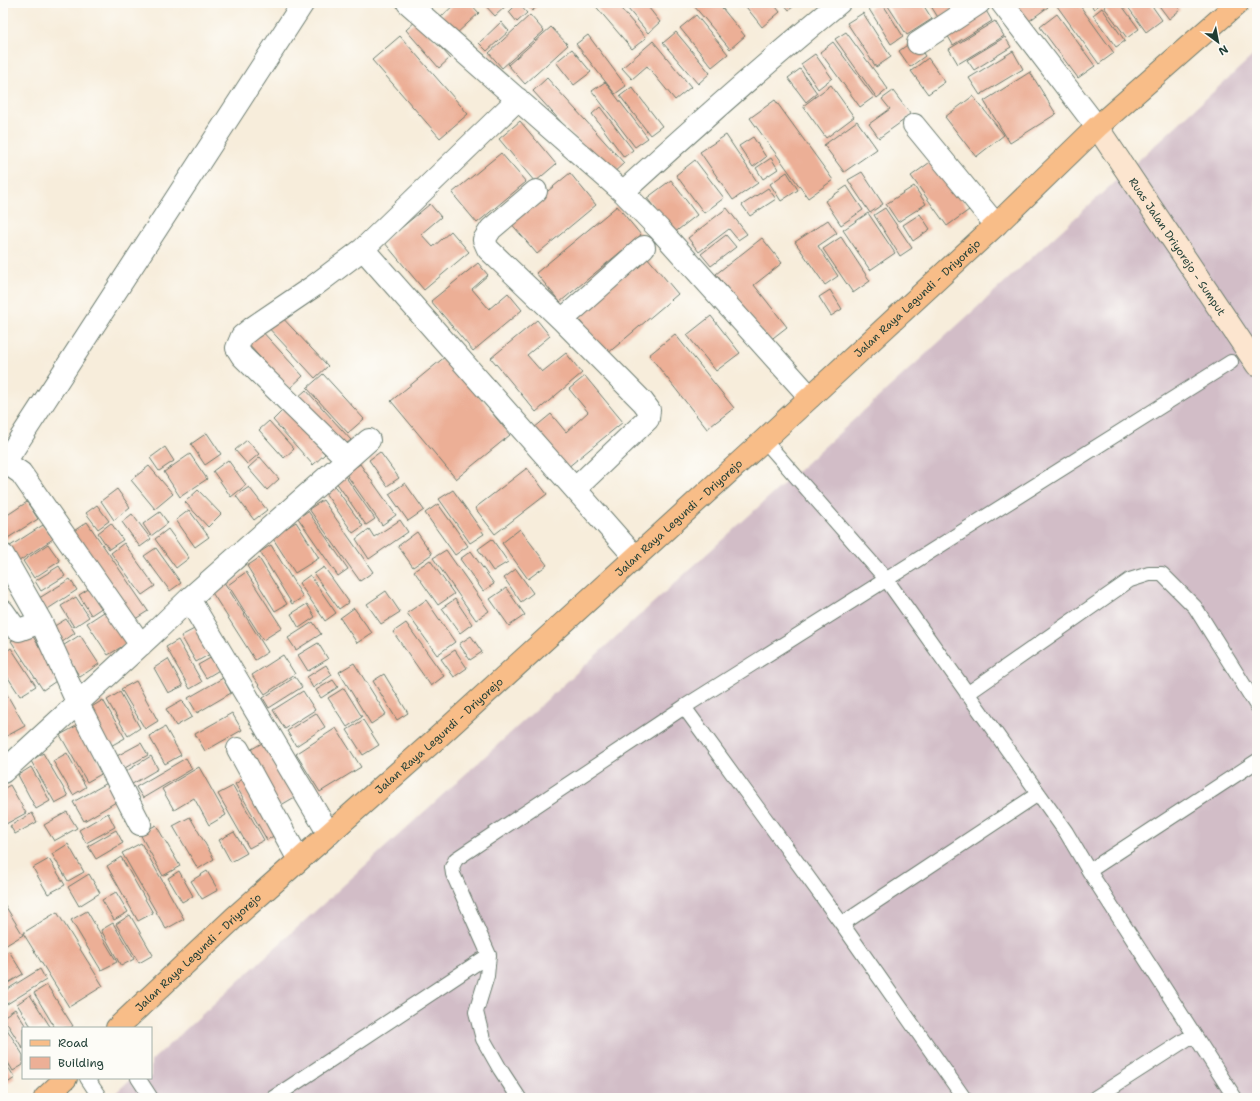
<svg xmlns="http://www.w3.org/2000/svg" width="1260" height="1101" font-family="'Shantell Sans',sans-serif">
  <rect width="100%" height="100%" fill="#fdfcf7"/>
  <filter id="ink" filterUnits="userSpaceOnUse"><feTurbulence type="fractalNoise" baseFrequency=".025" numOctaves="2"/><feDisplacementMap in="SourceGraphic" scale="8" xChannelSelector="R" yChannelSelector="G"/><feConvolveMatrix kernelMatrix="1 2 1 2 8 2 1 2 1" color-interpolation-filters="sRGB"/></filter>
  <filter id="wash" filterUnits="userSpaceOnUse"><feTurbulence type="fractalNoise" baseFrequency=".012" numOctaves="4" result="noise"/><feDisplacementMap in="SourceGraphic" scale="16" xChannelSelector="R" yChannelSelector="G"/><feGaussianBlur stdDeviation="0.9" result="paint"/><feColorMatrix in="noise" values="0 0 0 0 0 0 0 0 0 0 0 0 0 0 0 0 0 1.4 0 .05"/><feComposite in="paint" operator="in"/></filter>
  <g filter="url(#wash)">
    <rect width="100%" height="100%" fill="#f7eddb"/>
    <path fill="#d2bdc7" d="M1257 52V1098H110L132 1078H151V1061Z"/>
    <g id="blocks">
      <path fill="#ecaf96" d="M456 3H470L479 13 456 34 441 17Z
        M483 3H504L506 6 495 16Z
        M518 3 527 13 517 22 509 12Z
        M525 3H541L532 11Z
        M593 3H616L646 38 632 49Z
        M623 3H645L660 22 648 33Z
        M698 3H718L745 36 730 49 694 6Z
        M743 3H773L780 12 762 27Z
        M783 3H798L789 10Z
        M879 3H882L903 36 891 44 869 9Z
        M886 3H922L932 19 907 35Z
        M929 3H965L939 19Z
        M1017 3H1046L1048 7 1025 24 1012 6Z
        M1061 3H1078L1114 53 1099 64 1057 6Z
        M1089 3H1102L1094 9Z
        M1110 3H1120L1139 29 1127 38 1104 7Z
        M1125 3H1150L1162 20 1146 32Z
        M1157 3H1175L1180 10 1169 19Z
        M984 7 992 21 953 45 945 31Z
        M1102 8 1125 41 1116 47 1093 15Z
        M863 13 891 57 876 67 847 23Z
        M1057 14 1095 66 1078 78 1040 27Z
        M530 15 544 31 502 68 489 53Z
        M696 15 728 54 712 67 680 28Z
        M417 20 450 58 439 68 406 30Z
        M995 21 1004 36 958 64 949 49Z
        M501 22 509 31 487 51 479 43Z
        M551 27 568 45 525 84 508 65Z
        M676 32 710 73 698 84 663 43Z
        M846 32 888 89 877 98 835 39Z
        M588 35 626 86 615 94 576 44Z
        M400 36 468 114 440 138 372 60Z
        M1005 37 1011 47 974 70 967 60Z
        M914 40 925 56 910 67 899 51Z
        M653 41 691 87 675 100 647 66 632 79 622 68Z
        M833 42 874 97 860 107 820 52Z
        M572 49 591 72 574 85 556 62Z
        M1013 51 1023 69 980 95 969 78Z
        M815 54 832 78 818 89 801 64Z
        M928 58 945 82 928 94 911 71Z
        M800 69 817 93 806 102 788 78Z
        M1030 72 1056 114 1010 143 984 101Z
        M547 78 624 163 610 176 533 91Z
        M605 82 648 138 635 147 592 91Z
        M831 85 854 117 826 138 803 106Z
        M632 87 662 126 650 135 620 96Z
        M893 91 911 115 879 138 869 124 890 109 882 99Z
        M973 96 1004 135 976 157 945 117Z
        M775 100 833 180 808 198 750 118Z
        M600 107 633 150 624 157 592 114Z
        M520 121 556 164 535 182 499 139Z
        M857 121 877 149 844 172 824 145Z
        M726 135 758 183 733 200 700 152Z
        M753 137 766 157 753 167 739 146Z
        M501 153 526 182 477 223 452 193Z
        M771 158 778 169 763 179 756 168Z
        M695 160 724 198 704 213 676 175Z
        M933 160 969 210 947 226 911 176Z
        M787 172 798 190 781 201 770 184Z
        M862 172 883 204 870 213 848 180Z
        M570 173 596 205 537 254 510 222Z
        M671 180 697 215 674 233 647 198Z
        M847 186 863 210 841 225 825 201Z
        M914 186 926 204 898 222 886 204Z
        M768 188 776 199 750 216 742 205Z
        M430 204 441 217 421 234 433 247 451 231 469 252 424 290 384 242Z
        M617 206 641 235 560 302 536 273Z
        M727 208 747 234 738 240 729 229 699 252 688 238Z
        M885 208 912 248 900 256 874 215Z
        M868 213 895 253 870 270 843 230Z
        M920 214 930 229 913 241 903 225Z
        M828 220 837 233 818 246 838 276 825 285 795 242Z
        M726 235 736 247 711 266 701 254Z
        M841 237 870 281 853 293 823 249Z
        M762 238 782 263 754 285 787 327 769 341 716 274Z
        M647 257 678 294 607 354 575 315Z
        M478 263 488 275 472 289 489 309 508 293 522 310 473 351 431 301Z
        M830 290 842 309 831 316 819 297Z
        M278 313 328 366 315 378 265 324Z
        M711 316 740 353 716 371 687 335Z
        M537 320 550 336 527 355 542 372 566 353 582 373 536 412 491 358Z
        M260 329 303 376 289 389 246 342Z
        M675 334 734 408 707 429 649 355Z
        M446 356 510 435 456 479 391 401Z
        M323 374 364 419 348 433 307 388Z
        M585 376 623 422 567 468 534 428 551 414 566 432 588 412 569 389Z
        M306 390 351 440 341 448 297 398Z
        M285 408 325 454 313 465 273 420Z
        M269 421 294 449 284 458 259 430Z
        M207 433 221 454 205 465 191 444Z
        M247 440 259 454 247 464 235 450Z
        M165 447 174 461 159 471 150 458Z
        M380 452 399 478 387 486 369 460Z
        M190 454 207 479 180 497 164 472Z
        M260 457 279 479 267 490 248 468Z
        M228 460 246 485 231 497 213 471Z
        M360 464 396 515 382 525 346 474Z
        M149 466 173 494 155 509 131 480Z
        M527 468 547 494 495 534 475 508Z
        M345 476 375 519 366 525 336 482Z
        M405 483 424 510 408 521 389 494Z
        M333 484 363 526 353 533 323 490Z
        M249 487 267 510 254 520 236 496Z
        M117 489 130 507 114 520 101 501Z
        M198 490 221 514 208 527 185 502Z
        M453 490 484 534 470 543 439 499Z
        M323 500 373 572 360 581 309 509Z
        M27 502 38 519 3 541V518Z
        M438 504 468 546 455 555 425 513Z
        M97 505 109 521 98 529 86 513Z
        M189 510 209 537 195 547 176 520Z
        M308 511 348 569 338 576 298 518Z
        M160 512 168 523 151 536 143 524Z
        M132 514 151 539 140 547 122 522Z
        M400 520 408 532 369 559 356 539 369 529 374 537Z
        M87 522 148 611 132 621 71 533Z
        M296 522 319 558 295 573 272 537Z
        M111 523 123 540 109 549 98 533Z
        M43 525 53 539 13 565 4 550Z
        M168 529 189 558 176 568 155 539Z
        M520 529 547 565 528 579 502 543Z
        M417 532 432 554 413 567 398 546Z
        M492 539 508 562 493 571 478 549Z
        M124 543 155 586 142 595 111 553Z
        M48 544 60 561 34 578 23 561Z
        M271 545 303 597 292 604 260 552Z
        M156 548 181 583 170 591 144 556Z
        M446 550 489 611 476 620 433 558Z
        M471 551 494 584 483 591 460 559Z
        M259 558 287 604 275 611 247 566Z
        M430 560 454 594 438 605 414 571Z
        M59 566 65 576 41 591 35 581Z
        M324 567 349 602 339 609 314 574Z
        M516 569 533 593 521 602 504 578Z
        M246 572 282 628 263 640 228 585Z
        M310 575 336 613 325 621 299 583Z
        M70 579 77 590 43 612 36 600Z
        M224 582 268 652 255 660 211 591Z
        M90 588 103 607 91 615 79 595Z
        M506 588 525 615 509 626 490 599Z
        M386 591 400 612 381 624 367 604Z
        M76 597 89 617 74 627 61 606Z
        M455 599 472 624 460 633 442 608Z
        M426 600 455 642 437 655 407 613Z
        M307 604 315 617 299 628 291 614Z
        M354 608 372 633 357 643 340 618Z
        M107 610 128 643 108 655 87 623Z
        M66 619 75 633 58 645 48 630Z
        M313 622 321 634 296 650 288 638Z
        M406 623 444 676 431 686 393 632Z
        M198 627 212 653 196 662 181 636Z
        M29 630 59 679 43 690 11 641Z
        M80 635 99 664 80 677 61 647Z
        M471 636 482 652 470 660 459 644Z
        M178 640 202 682 190 689 166 647Z
        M318 643 328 659 308 671 298 655Z
        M11 648 36 686 20 696 3 670V654Z
        M455 650 467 668 454 677 441 659Z
        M283 655 295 674 265 694 252 675Z
        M214 656 221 669 206 678 198 665Z
        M168 659 183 686 168 693 154 668Z
        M354 663 386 714 371 724 339 672Z
        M326 665 332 675 313 688 307 677Z
        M384 674 408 713 397 720 373 681Z
        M295 677 302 687 269 708 263 698Z
        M223 678 231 693 197 713 188 698Z
        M333 680 338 687 321 698 316 690Z
        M136 681 158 721 145 729 121 689Z
        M344 688 362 717 347 727 328 698Z
        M303 691 315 710 285 729 273 710Z
        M120 692 140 728 128 736 107 700Z
        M6 693 25 726 7 736 3 729V695Z
        M103 700 125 738 107 748 85 711Z
        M182 700 192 717 176 726 166 709Z
        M232 713 242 730 205 751 195 734Z
        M316 713 325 727 296 746 287 731Z
        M363 720 379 745 363 755 347 730Z
        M78 725 105 772 87 782 60 735Z
        M165 727 181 755 165 764 149 736Z
        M336 728 361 767 320 792 296 754Z
        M269 739 300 794 276 808 245 753Z
        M141 743 148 755 123 769 115 757Z
        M43 753 68 796 55 803 31 761Z
        M67 753 86 787 73 795 53 761Z
        M151 756 158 769 127 787 120 775Z
        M186 758 192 769 143 798 136 787Z
        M31 767 50 801 36 809 18 775Z
        M199 767 226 815 209 825 194 798 174 810 162 789Z
        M248 776 280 832 267 840 235 784Z
        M111 781 121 799 84 821 73 802Z
        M10 785 26 813 6 824 3 818V789Z
        M233 786 264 840 249 848 218 794Z
        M67 812 77 828 54 841 44 825Z
        M32 813 37 822 15 834 10 826Z
        M108 813 115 827 86 843 79 830Z
        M190 817 214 859 198 869 173 826Z
        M156 825 180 866 163 876 140 834Z
        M116 830 123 843 96 859 88 846Z
        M234 832 247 853 231 862 219 840Z
        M141 843 184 919 166 929 122 853Z
        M68 844 84 872 68 881 52 854Z
        M121 857 153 913 138 921 107 866Z
        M49 859 65 885 48 894 33 868Z
        M179 871 193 896 182 902 168 878Z
        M207 871 218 890 202 899 191 881Z
        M89 874 100 893 79 906 68 887Z
        M116 892 128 912 114 920 102 900Z
        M3 902 23 935 3 947Z
        M87 911 117 962 101 970 71 920Z
        M57 912 103 986 69 1007 23 933Z
        M130 915 153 955 139 963 116 924Z
        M113 923 134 959 121 966 101 930Z
        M9 951 23 974 3 986V954Z
        M40 969 46 980 7 1004 3 998V992Z
        M47 985 73 1026 70 1028H55L34 993Z
        M30 995 51 1028H32L17 1004Z
        M15 1009 27 1028H23V1049L3 1017Z
        M5 1026 23 1055V1065L13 1071 3 1054V1027Z
        M3 1059 15 1078 4 1085 3 1084Z"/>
    </g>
  </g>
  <g filter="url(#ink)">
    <use href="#blocks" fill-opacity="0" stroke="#6b7b6e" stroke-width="1"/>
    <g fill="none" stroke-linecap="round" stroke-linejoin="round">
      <g stroke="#6b7b6e" stroke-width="16">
        <path id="service" d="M764 440 886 579 1066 832 1089 871 1235 1098
          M967 694 1130 580 1149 574H1162L1195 607 1257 706
          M684 707 842 924 964 1098
          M1089 871 1257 761
          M842 924 1038 794
          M87 1078 100 1098
          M138 1078 151 1098
          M273 1098 489 955
          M519 1098 500 1069 483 1039 476 1012 487 976 489 955 453 874 452 867 456 859 684 707 1231 362
          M1095 1098 1193 1035"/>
      </g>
      <g stroke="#6b7b6e" stroke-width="24">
        <path id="minor" d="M408 3 623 192 659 229 810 397
          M1002 3 1097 127
          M918 43 979 3
          M914 125 996 225
          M536 191 491 229 484 240 488 249 562 320 643 402 649 410 648 419 576 488
          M623 192C694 127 765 64 839 3
          M363 249 635 557
          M562 320 644 247
          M347 459 242 356 237 348 242 336 252 328 314 286 363 249 518 99
          M3 462H5L21 473 141 645
          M5 462 303 3
          M3 555 41 622 78 704 140 824
          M189 599 329 834
          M3 611 15 628 19 630 41 622
          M238 749 299 860
          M3 772 158 629 189 599 369 440"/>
      </g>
      <g stroke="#6b7b6e" stroke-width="24">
        <g id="secondary">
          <path id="s1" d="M1097 127 1257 365"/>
        </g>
      </g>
      <g stroke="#6b7b6e" stroke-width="24">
        <g id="primary">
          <path id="s2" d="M117 1028 235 917 436 739 764 440 996 225 1097 127 1238 3"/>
          <path d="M45 1098 66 1078"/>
        </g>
      </g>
      <use href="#service" stroke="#fff" stroke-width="14"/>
      <use href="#minor" stroke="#fff" stroke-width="22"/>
      <use href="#secondary" stroke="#fce5cf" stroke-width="22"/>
      <use href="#primary" stroke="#f8bd88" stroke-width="22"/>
    </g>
  </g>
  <g text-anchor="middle" stroke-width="3" stroke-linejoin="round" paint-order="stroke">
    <g font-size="11" fill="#1f3d34" stroke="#fdfcf7">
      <text dy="4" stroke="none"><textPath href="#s1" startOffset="144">Ruas Jalan Driyorejo - Sumput</textPath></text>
      <text dy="4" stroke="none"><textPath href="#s2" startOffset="1083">Jalan Raya Legundi - Driyorejo</textPath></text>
      <text dy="4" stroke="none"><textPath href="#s2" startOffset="759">Jalan Raya Legundi - Driyorejo</textPath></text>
      <text dy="4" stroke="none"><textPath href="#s2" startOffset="435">Jalan Raya Legundi - Driyorejo</textPath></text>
      <text dy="4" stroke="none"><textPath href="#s2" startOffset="111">Jalan Raya Legundi - Driyorejo</textPath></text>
    </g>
  </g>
  <rect width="1260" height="1101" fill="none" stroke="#fdfcf7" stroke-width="16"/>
  <rect x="22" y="1027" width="130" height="52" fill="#fdfcf7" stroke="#a4b0a9"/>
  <rect x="30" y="1040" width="20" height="6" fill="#f8bd88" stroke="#a4b0a9"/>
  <text x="58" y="1047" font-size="12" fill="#1f3d34">Road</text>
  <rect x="30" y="1057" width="20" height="12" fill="#ecaf96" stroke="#a4b0a9"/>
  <text x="58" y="1067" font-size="12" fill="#1f3d34">Building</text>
  <g transform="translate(1218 42) rotate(148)" stroke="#fdfcf7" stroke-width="3" paint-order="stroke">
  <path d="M0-3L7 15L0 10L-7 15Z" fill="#1f3d34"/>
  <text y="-6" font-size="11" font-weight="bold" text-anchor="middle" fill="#1f3d34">N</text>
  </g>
</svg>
